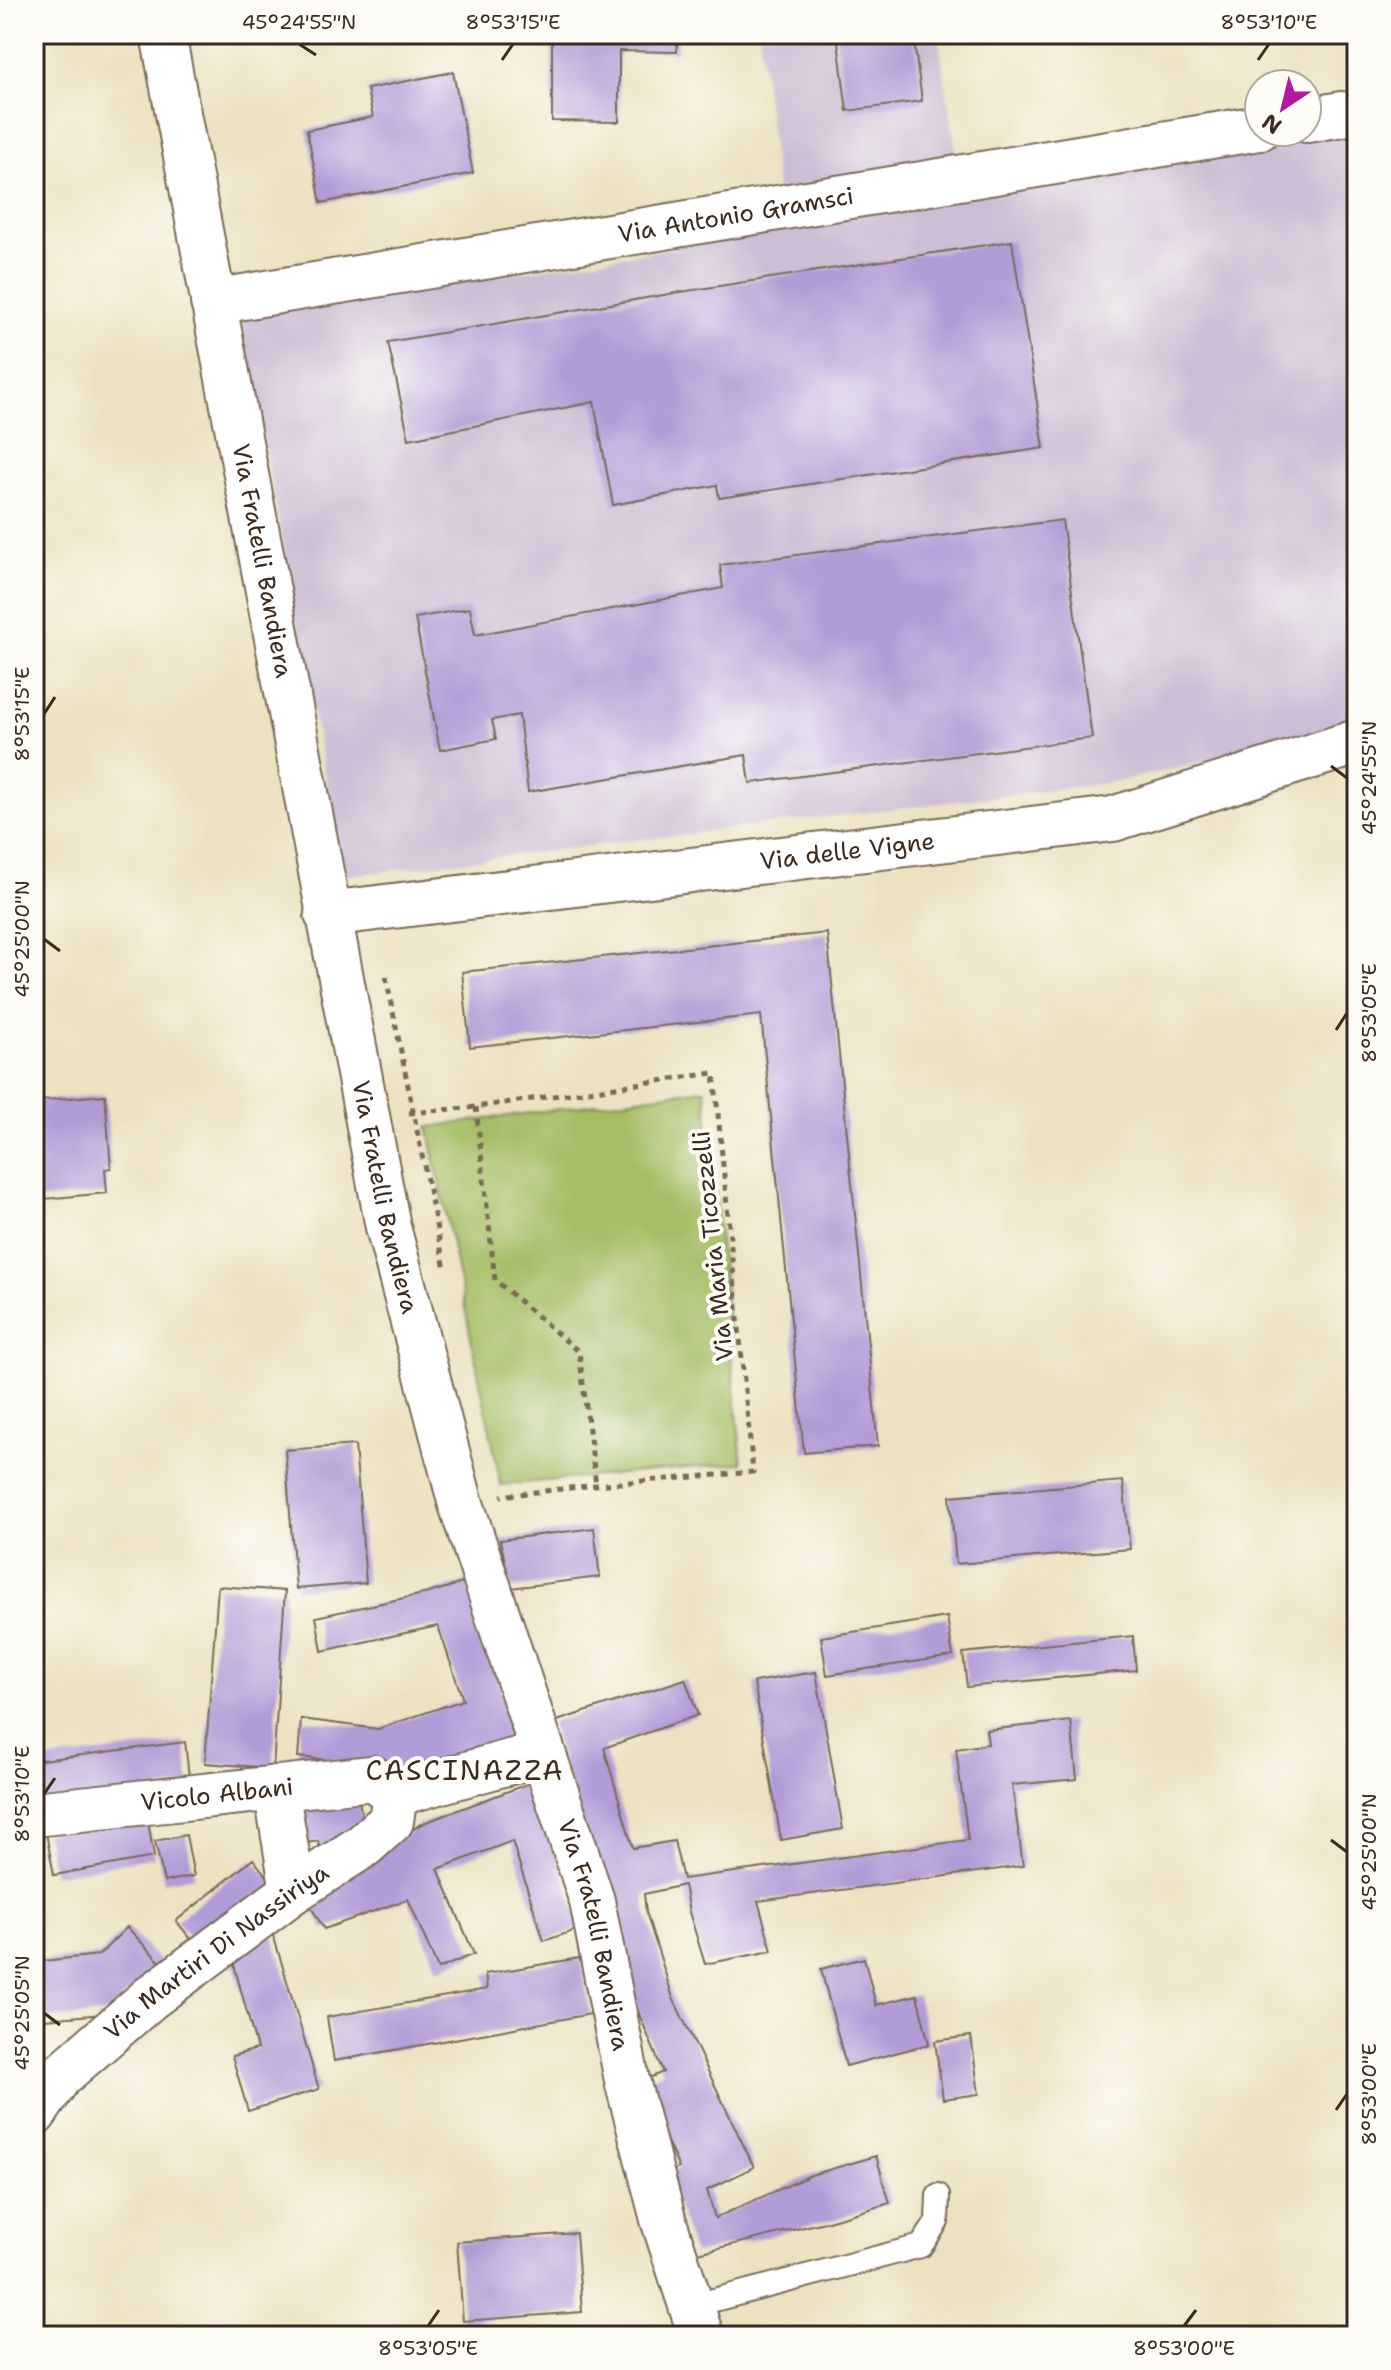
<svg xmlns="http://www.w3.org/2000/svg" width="1391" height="2370" font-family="'Shantell Sans',sans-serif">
  <rect width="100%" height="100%" fill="#fdfcf7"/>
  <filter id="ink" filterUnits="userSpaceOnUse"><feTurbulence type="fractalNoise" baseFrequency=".0125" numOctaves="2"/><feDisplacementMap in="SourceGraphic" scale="16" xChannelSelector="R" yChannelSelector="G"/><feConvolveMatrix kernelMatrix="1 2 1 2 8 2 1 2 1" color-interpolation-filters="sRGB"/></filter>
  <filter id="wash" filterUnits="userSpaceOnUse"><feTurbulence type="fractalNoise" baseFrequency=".006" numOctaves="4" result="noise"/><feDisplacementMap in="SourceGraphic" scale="32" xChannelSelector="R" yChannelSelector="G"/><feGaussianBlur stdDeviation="1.8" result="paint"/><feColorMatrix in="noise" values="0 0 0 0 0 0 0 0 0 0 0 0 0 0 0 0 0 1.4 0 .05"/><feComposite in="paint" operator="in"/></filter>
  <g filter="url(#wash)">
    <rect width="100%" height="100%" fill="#ece2c1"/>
    <path fill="#ccbed4" d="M759 34H938L963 195 1357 130V724L1123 781 343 876 241 316 782 231Z"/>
    <path fill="#a5be65" stroke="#707442" stroke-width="2" d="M705 1089 742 1463 501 1485 428 1127Z"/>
    <g id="blocks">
      <path fill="#b29cd7" d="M552 34H677V52L619 51V122L552 121Z
        M837 34H913L922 101 847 111Z
        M453 72 473 173 321 203 307 130 373 117 367 89Z
        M1012 241 1044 448 719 498 717 485 613 505 594 402 409 439 388 342 687 291Z
        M1062 520 1092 738 750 783 746 755 528 792 519 715 492 720 496 739 440 750 415 618 470 608 475 635 723 588 720 565Z
        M827 933 878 1446 804 1453 761 1015 470 1047 462 972Z
        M105 1095 111 1168 105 1169 107 1193 34 1200V1101Z
        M355 1445 366 1583 296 1589 285 1450Z
        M1123 1481 1130 1549 956 1564 950 1496Z
        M594 1528 600 1577 511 1588 500 1540Z
        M466 1582 516 1739 389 1775 386 1766 298 1757 301 1719 378 1729 463 1700 438 1626 322 1651 316 1617 428 1593Z
        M218 1586 285 1591 273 1768 205 1763Z
        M947 1617 953 1656 827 1675 821 1637Z
        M1133 1636 1136 1670 967 1687 963 1653Z
        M816 1672 843 1829 781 1840 754 1682Z
        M685 1679 698 1715 604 1748 633 1848 674 1841 683 1879 968 1840 956 1749 988 1744 986 1730 1071 1721 1077 1779 1012 1785 1023 1866 758 1901 772 1951 705 1964 689 1912 684 1885 644 1894 646 1912 673 1998 754 2167 707 2190 715 2218 811 2175 876 2156 890 2203 825 2222 694 2254 666 2173 679 2168 640 2082 663 2072 639 2014 551 1723Z
        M185 1742 190 1785 34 1805V1761Z
        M530 1783 582 1928 544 1941 512 1841 438 1869 474 1954 438 1969 408 1899 324 1929 308 1902 421 1824Z
        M358 1794 366 1840 319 1847 318 1841 296 1845 288 1799Z
        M147 1815 154 1857 54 1875 46 1833Z
        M186 1835 194 1876 164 1882 155 1841Z
        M253 1859 277 1889 201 1951 176 1921Z
        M270 1924 319 2089 248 2111 232 2056 257 2049 231 1954Z
        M127 1927 162 1964 104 2014 34 2020V1962L99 1955Z
        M580 1958 591 2014 334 2061 327 2017 487 1989 485 1974Z
        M864 1958 876 2005 917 1995 929 2044 846 2066 821 1969Z
        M971 2036 979 2094 943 2099 935 2041Z
        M576 2233 582 2312 463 2321 457 2242Z"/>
    </g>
  </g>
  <g filter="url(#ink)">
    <use href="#blocks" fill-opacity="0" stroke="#796a57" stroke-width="2"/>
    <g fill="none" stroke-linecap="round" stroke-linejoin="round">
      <g stroke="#796a57" stroke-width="26">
        <path id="lane" d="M691 2306 921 2246 937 2222 938 2195"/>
      </g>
      <g stroke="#796a57" stroke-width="48">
        <g id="street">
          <path d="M1307 120 1342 114"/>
          <path id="s1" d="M213 302 1259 128"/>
          <path id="s2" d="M327 914 1113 819 1357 742"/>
          <path d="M276 1788 293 1891"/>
          <path d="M395 1794 542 1753"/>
          <path id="s3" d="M34 1814 372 1778 395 1794"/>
          <path id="s4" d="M34 2114 59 2077 150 1998 293 1891 363 1846 391 1821 395 1794"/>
        </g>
      </g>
      <g stroke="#796a57" stroke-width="48">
        <g id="secondary">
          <path id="s5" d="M163 34 388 1227 460 1501 592 1901 627 2080 663 2219 701 2336"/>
        </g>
      </g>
      <path stroke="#796a57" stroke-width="5" stroke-dasharray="6 6" stroke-linecap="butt" d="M386 977 445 1269
        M476 1107 495 1280 579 1352 596 1485
        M409 1113 476 1107 714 1073 753 1472 596 1485 501 1496"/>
      <use href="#lane" stroke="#fff" stroke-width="22"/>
      <use href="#street" stroke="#fff" stroke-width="44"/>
      <use href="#secondary" stroke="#fff" stroke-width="44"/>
    </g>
  </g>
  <path fill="none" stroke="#3b2a1e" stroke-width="3" d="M299 44 316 55M502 60 513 44M1258 60 1269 44M44 714 55 697M1331 766 1347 778M44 939 60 951M1336 1030 1347 1013M44 1794 55 1778M1331 1840 1347 1852M44 2013 60 2025M1336 2110 1347 2094M428 2326 439 2310M1184 2326 1196 2310"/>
  <g text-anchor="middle" stroke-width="8" stroke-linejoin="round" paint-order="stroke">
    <g font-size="24" fill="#3b2a1e" stroke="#fdfcf7">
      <text dy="8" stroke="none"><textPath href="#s1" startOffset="530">Via Antonio Gramsci</textPath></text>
      <text dy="8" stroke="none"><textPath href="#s5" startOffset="536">Via Fratelli Bandiera</textPath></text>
      <text dy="8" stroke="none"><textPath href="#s2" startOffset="524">Via delle Vigne</textPath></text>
      <text dy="8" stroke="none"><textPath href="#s5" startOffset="1184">Via Fratelli Bandiera</textPath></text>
      <text transform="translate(713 1246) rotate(-96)" y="8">Via Maria Ticozzelli</text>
      <text dy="8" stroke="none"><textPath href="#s3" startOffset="184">Vicolo Albani</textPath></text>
      <text dy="8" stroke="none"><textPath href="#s5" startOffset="1952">Via Fratelli Bandiera</textPath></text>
      <text dy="8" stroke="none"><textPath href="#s4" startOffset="246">Via Martiri Di Nassiriya</textPath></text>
    </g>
    <g font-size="28" letter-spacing="2" fill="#3b2a1e" stroke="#fdfcf7">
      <text x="465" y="1780">CASCINAZZA</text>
    </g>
  </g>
  <rect width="1391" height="2370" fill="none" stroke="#fdfcf7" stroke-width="88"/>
  <g transform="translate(1283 108) rotate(215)"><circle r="38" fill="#fdfcf7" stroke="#afa8a0" stroke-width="2"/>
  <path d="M0-6L14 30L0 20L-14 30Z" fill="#b5179e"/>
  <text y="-12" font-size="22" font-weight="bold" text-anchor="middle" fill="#3b2a1e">N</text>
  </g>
  <rect x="44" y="44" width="1303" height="2282" fill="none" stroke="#3b2a1e" stroke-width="3"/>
  <g font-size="20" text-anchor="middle" fill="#3b2a1e">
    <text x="299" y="29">45°24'55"N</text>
    <text x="513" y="29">8°53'15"E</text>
    <text x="1269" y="29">8°53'10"E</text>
    <text transform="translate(22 714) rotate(-90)" y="7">8°53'15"E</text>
    <text transform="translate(1369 778) rotate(-90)" y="7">45°24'55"N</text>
    <text transform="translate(22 939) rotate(-90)" y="7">45°25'00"N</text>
    <text transform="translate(1369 1013) rotate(-90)" y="7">8°53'05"E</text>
    <text transform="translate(22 1794) rotate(-90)" y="7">8°53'10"E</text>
    <text transform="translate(1369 1852) rotate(-90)" y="7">45°25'00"N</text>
    <text transform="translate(22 2013) rotate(-90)" y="7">45°25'05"N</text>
    <text transform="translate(1369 2094) rotate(-90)" y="7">8°53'00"E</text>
    <text x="428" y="2355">8°53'05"E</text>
    <text x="1184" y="2355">8°53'00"E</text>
  </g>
</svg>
